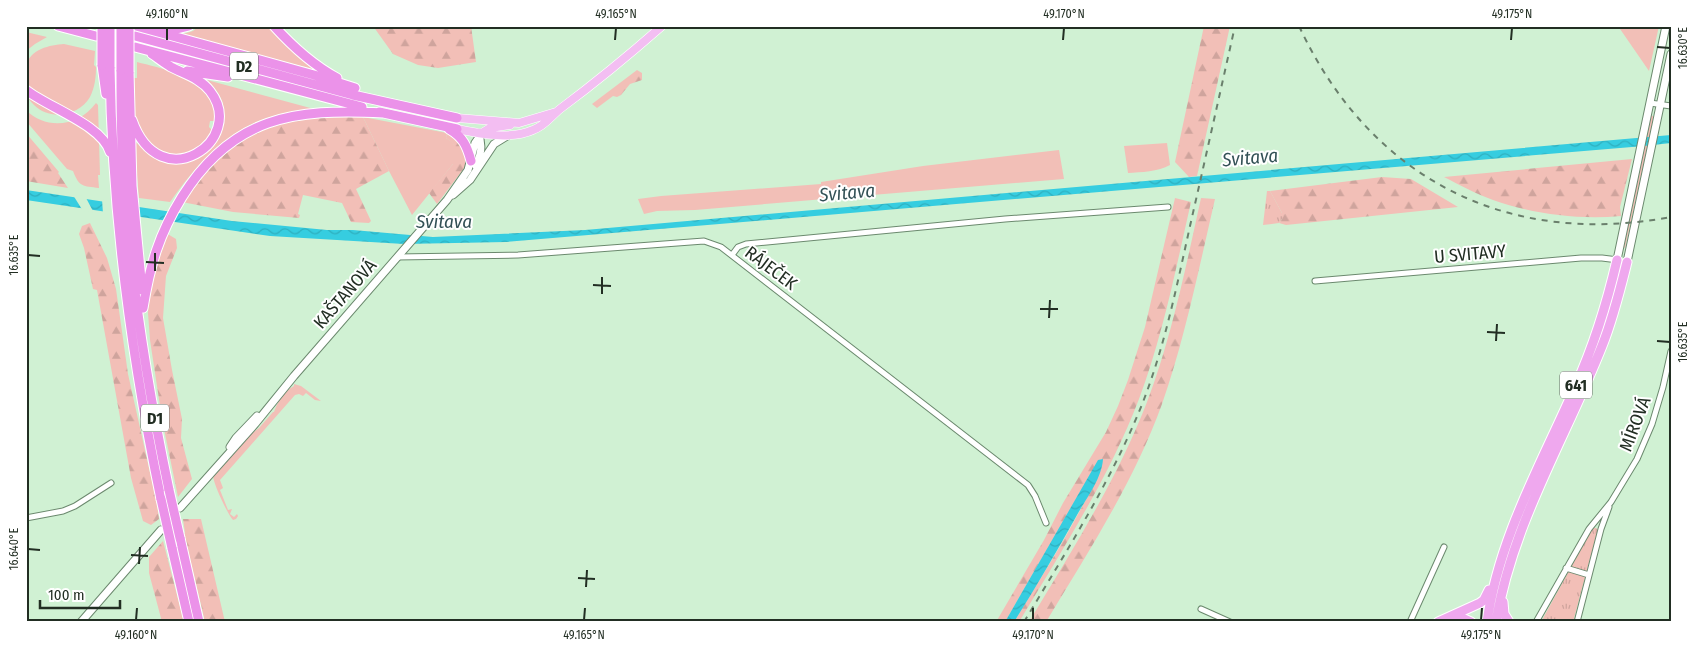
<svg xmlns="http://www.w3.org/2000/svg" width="1697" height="648" font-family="'Fira Sans Condensed',sans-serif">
  <defs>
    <pattern id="forest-firs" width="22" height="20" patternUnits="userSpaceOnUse" patternTransform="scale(1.25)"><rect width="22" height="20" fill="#f2bfb7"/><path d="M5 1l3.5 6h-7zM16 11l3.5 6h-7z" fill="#cfa49d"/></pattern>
    <pattern id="park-tufts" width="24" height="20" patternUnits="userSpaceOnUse" patternTransform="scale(1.25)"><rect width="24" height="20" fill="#f2bfb7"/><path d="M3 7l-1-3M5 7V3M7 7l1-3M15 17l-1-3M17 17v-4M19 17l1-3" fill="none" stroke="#cfa49d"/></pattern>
    <pattern id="water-waves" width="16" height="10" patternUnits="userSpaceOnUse" patternTransform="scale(1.25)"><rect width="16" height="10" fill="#36cde0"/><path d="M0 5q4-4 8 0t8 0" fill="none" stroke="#2fb0c0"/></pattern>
  </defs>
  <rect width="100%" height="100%" fill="#d0f1d3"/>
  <path fill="#f2bfb7" d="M199 26H268L284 44 313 69 180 35 193 31Z
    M1618 26H1659L1649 71Z
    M26 32 47 37 35 44 26 51Z
    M64 44 95 51 94 65 96 67C96 77 95 87 90 97 79 116 50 121 34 105 26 98 26 91 26 81 26 76 25 70 26 66 30 49 50 45 64 44Z
    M137 62C159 68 203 76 213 101 215 106 215 115 216 121H210L209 127 213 131C193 165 153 161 138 125 132 111 135 93 134 78H137Z
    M207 80 314 109 313 110C245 112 207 150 170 202L139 198 134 141C144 148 151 159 165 162 201 171 233 136 222 101 219 92 212 85 207 80Z
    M96 103 98 105 100 175H98L99 188C83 186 79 187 73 171L67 169 26 121V110C47 131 79 126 96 103Z
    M1651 115 1654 117 1625 248 1623 247Z
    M363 117 447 133 446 138 455 144 453 145V164L412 215 389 171Z
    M1167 143 1170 165C1158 172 1141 172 1128 173L1124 146Z
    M1059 150 1064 179 695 210 657 211 644 214 638 199 661 196 821 184V182L923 166Z
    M294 384 301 386 321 401 315 400 306 393 303 396 299 394 295 395 220 480 223 488 220 490 228 510 232 509 230 514 234 517 237 514 238 516 236 519 233 520C227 513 214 485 213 476L246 438 259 428 273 412H274C277 403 284 391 294 386Z"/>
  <path fill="url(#forest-firs)" d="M373 26H471L476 62 438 68 418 65 393 54Z
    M1204 26H1230L1197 176 1189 177 1175 162Z
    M637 70 642 73V80L630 84 621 95 617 97 613 96 597 108 592 104Z
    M341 115 363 117 389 171 356 189 371 221 369 223 351 222 342 203 303 195 298 214 300 215 299 218 233 212 182 202 188 190 229 147 266 127 290 120Z
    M26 133 59 172 58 173 68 188 26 181Z
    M447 133C462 138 468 153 465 167L437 204 429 193 453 164V156L445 147 448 144 453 145 454 144 446 138Z
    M1632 159 1620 207 1621 216C1578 220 1533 214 1493 200 1476 194 1460 185 1444 177Z
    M1382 177 1411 179 1458 207 1286 225 1279 223 1282 219V213L1270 191Z
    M1175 198 1191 202C1176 268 1163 335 1139 399 1109 478 1062 550 1019 622H1014C1045 571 1078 520 1102 466L1098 461 1005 622H996L1044 540 1063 503 1106 432 1118 406 1128 380 1145 327Z
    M1201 198 1215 199C1199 268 1185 338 1162 404 1134 482 1088 552 1046 622H1029C1072 550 1117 480 1147 402 1172 336 1186 266 1201 198Z
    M90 223 107 258 116 289 128 374 157 504 159 519 151 525 143 521 131 478 97 290 93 289 84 248 79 234 82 226Z
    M166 233 176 239 177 248 166 276 163 318 172 370 182 419 181 438 192 479 178 497 162 419 150 340 148 313 149 291Z
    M183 519H201L225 622H205L184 533H185Z
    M163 541 184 622H162L149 573V557Z"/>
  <path fill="url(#park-tufts)" d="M1267 191H1270L1282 213V219L1279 223 1263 225Z
    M1593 527 1598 529 1573 622H1541Z"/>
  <path fill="url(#water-waves)" d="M1671 135V143L1644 146 506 242 404 244 270 236 26 200V190L232 221 327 230H353L433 237 585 230Z
    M1103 459C1102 478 1086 499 1077 515 1057 551 1036 587 1014 622H1005L1098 460Z"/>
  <path fill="#d0f1d3" d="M73 195 85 196 94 213 83 211Z
    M102 199 139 204 140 220 103 214Z"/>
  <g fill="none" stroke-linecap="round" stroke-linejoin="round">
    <g stroke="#6b896e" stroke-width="7">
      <path id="minor" d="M1650 103 1671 106
        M732 255 738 247 746 244 1005 219 1168 207
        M397 257 518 255 704 241 721 247 1028 485 1035 496 1046 523
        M1315 281 1581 258H1602L1618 260
        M26 518 63 511 75 506 111 483
        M1566 568 1589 575
        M1201 609 1230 622
        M1410 622 1444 547
        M1536 622 1589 529 1611 502 1637 459 1652 424 1663 387 1671 351
        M1577 622 1601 529 1609 507"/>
    </g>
    <g stroke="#6b896e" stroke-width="9">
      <path id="secondary" d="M476 166C481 154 483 145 478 133
        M453 195 470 180 494 144 507 136
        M1617 260 1666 26
        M1627 262 1671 54
        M230 447 236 438 257 416
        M180 508 255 424 294 376 447 200 468 170 475 143 482 133
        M81 622 161 530"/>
    </g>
    <g stroke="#fff" stroke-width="9">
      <path id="primary" d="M457 118 519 123 556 112
        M457 129C481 134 510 140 533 130 545 126 551 116 560 109 595 83 629 55 662 26
        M482 133 490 128 510 125"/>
    </g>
    <g stroke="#fff" stroke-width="11">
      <path id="trunk" d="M1503 602 1504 614 1509 622
        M1450 617H1460L1471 622
        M1438 622 1480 603 1484 600 1489 590
        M1487 622C1499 537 1542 463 1576 385 1594 345 1607 303 1617 260
        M1496 622C1512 524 1566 437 1602 346 1613 319 1620 290 1627 262"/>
    </g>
    <g stroke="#fff" stroke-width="11">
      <path id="motorway" d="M58 26 96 36
        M136 26 314 75 355 88
        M274 26C293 47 313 65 337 78
        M161 30H173L189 26
        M135 36 353 95 457 118
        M135 47 362 107
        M102 65 106 94
        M110 67C112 214 131 356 161 499
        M121 70C121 109 121 148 124 187 132 289 148 390 169 490
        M187 71 228 77
        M129 72 132 186 142 290
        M26 90C49 108 102 125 110 152
        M379 112 457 129
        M132 120C160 200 248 140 210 91 200 78 184 74 171 67 164 63 158 58 152 54
        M449 129C463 137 467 146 471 161
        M143 308C150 265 159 234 182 197 232 117 294 108 383 113
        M180 538 199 622
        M172 548 189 622"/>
    </g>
    <use href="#minor" stroke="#fff" stroke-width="5"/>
    <use href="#secondary" stroke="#fff" stroke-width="7"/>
    <use href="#primary" stroke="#f3bef2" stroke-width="8"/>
    <use href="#trunk" stroke="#efa8ee" stroke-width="9"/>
    <use href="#motorway" stroke="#eb92e9" stroke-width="9"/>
    <path stroke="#6a7f6c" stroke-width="2" stroke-dasharray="6 6" stroke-linecap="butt" d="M1299 26C1370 178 1506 248 1671 217
      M1024 622C1067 550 1112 480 1143 402 1165 345 1177 285 1190 226 1205 160 1220 93 1235 26"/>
    <g stroke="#fff" stroke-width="11" stroke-linecap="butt">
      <path id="motorway-bridge" d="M102 65V26
        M110 67V26
        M121 70V26
        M129 72V26
        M169 490 180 538
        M161 499 172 548"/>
    </g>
    <use href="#motorway-bridge" stroke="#eb92e9" stroke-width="9"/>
  </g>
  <path fill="none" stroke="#222e23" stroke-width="2" d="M167 40V28M615 40 616 28M1063 40 1064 28M1511 40 1512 28M1657 47 1670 48M28 255 40 256M146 262 164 263M155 271V253M593 285 611 286M602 294V277M1040 309H1058M1049 318 1050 300M1487 332 1505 333M1496 341 1497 324M1657 341 1670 342M28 549 40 550M131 555 148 556M139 564 140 547M578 578 595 579M586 587 587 570M136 620 137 608M584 620 585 608M1033 620V608M1481 620 1482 608"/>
  <g text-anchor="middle" stroke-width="4" stroke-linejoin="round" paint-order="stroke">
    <g fill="#fff" stroke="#646d65" stroke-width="1">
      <rect x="230" y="52.5" width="28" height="27" rx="4"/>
      <rect x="1560" y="371.5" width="32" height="27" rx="4"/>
      <rect x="141" y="404.5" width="28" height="27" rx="4"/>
    </g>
    <g font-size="16" font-weight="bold" fill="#222e23">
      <text x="244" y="72">D2</text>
      <text x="1576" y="391">641</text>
      <text x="155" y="424">D1</text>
    </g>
    <g font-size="18" fill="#222e23" stroke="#fff">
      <text transform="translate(1470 254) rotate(-5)" y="6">U SVITAVY</text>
      <text transform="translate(771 268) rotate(37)" y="6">RÁJEČEK</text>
      <text transform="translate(345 294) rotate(-49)" y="6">KAŠTANOVÁ</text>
      <text transform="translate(1635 424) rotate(-69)" y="6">MÍROVÁ</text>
    </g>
    <g font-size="19" font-style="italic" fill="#335156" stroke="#fff">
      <text transform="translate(1250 157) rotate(-5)" y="7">Svitava</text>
      <text transform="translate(847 192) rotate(-5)" y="7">Svitava</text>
      <text x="444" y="228">Svitava</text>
    </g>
  </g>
  <rect width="1697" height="648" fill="none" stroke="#ffffff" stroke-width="55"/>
  <path d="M40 600v8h80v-8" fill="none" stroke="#222e23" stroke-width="2.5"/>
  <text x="48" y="600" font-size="15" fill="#222e23" stroke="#ffffff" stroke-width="4" paint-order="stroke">100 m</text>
  <rect x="28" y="28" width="1642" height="592" fill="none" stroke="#222e23" stroke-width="2"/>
  <g font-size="12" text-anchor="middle" fill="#222e23">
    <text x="167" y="18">49.160°N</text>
    <text x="616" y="18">49.165°N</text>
    <text x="1064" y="18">49.170°N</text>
    <text x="1512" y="18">49.175°N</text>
    <text transform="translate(1683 48) rotate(-90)" y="4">16.630°E</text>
    <text transform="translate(14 255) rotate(-90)" y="4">16.635°E</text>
    <text transform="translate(1683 342) rotate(-90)" y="4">16.635°E</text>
    <text transform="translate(14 549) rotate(-90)" y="4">16.640°E</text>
    <text x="136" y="639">49.160°N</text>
    <text x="584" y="639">49.165°N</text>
    <text x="1033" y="639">49.170°N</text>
    <text x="1481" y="639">49.175°N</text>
  </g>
</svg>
